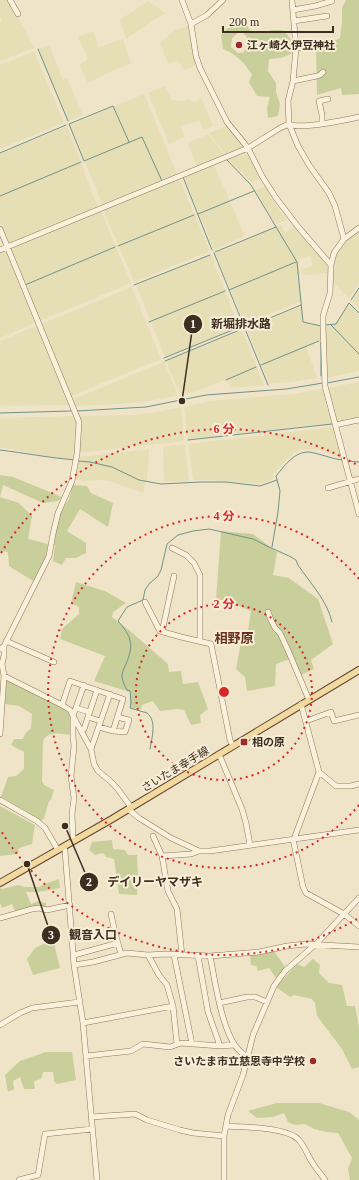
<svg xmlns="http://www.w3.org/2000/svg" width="359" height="1180" font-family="'Times New Roman','Noto Sans JP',serif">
  <rect width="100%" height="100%" fill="#f0e4c8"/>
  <path fill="#e6deb5" d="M0 0H8L23 26 34 48 0 61V24L2 21 0 17Z
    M148 1 165 13 126 39 120 20Z
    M188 26 196 64 190 68 184 70 178 60 168 64 160 42 176 30Z
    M93 32 99 48 107 44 123 39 131 63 103 75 88 83 79 65 88 59 79 39V36Z
    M49 45 63 80 67 78 83 115 68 121 38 49Z
    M34 51 64 123 0 149V65Z
    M165 86 172 100 182 101 188 99 195 102 202 99 213 126 204 130 199 121 180 126 185 137 169 144 148 93Z
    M144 94 177 174 103 206 70 125Z
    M228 125 245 146 226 155 209 133Z
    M67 126 98 208 9 244 0 222V154Z
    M208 134 225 155 197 167 188 143Z
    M248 150 261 178 251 182 228 159Z
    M214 165 245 236 214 250 184 177Z
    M179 178 210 251 134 282 103 209Z
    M265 186 274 202 287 220 276 224 255 191Z
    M101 211 131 283 40 321 11 249Z
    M281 225 285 232 296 227 329 266 328 273 303 275 301 269 312 266 311 255 298 260 300 274 297 276 302 301 245 324 215 253Z
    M359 231V284L349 298 333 282 336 256 346 241Z
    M6 251 35 323 0 338V253Z
    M211 255 239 327 165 357 136 285Z
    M132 287 161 359 71 396 41 324Z
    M359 289V308L352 301Z
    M350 303 359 312V371L326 378 325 327 333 326Z
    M302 306V323L320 325 321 339 306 346 317 378 290 382 269 384 247 328Z
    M36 326 69 405 0 406V341Z
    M242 330 264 385 230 388 227 379 195 392 180 395 166 361Z
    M164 362 178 396 136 403 74 406 71 400Z
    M359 382V418L336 422 328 388Z
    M322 389 332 423 188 439 184 407 210 401 294 394Z
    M181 407 184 441 78 453 81 424 79 416 134 415 156 412Z
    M75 416 78 423 75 458 69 459 58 458 11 449 0 448V418Z
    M333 427 342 458 319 450 301 449 293 453 289 457 273 474V478L264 484 214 480H193L188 444Z
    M185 444 189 481 164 482 163 447Z
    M149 449 147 480 145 483 143 493 112 482 100 480 84 481 75 479 79 457Z"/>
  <path fill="#c9cf9b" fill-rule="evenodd" d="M346 0H359V94L342 95 341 88 317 95 316 51 340 38 342 21V8Z
    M238 22 245 23 252 32 265 33 272 30H281L286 33 292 41 291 54 281 58 269 59 268 71 276 83V92L280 104 278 116 268 118 267 108 270 97 257 96 249 82 252 75C245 63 236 54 223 49L221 35 227 29ZM239 32H242L247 37V47L243 53H238L231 47 232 38Z
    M0 475 13 477 62 497 58 501 43 503 3 485 0 497 19 503 32 516 28 539 48 544 45 561 33 581 9 566 8 552 0 551Z
    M73 485 87 486 91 493 113 503 108 527 80 509 67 531 86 543V553L76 558H66L62 565 53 561 55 545H53L60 513 69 499Z
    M221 531 253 534 277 552 273 575 289 578 318 599 333 644 311 660 314 669 301 675 293 658 276 664 275 686 247 691 245 677 236 669 241 642 247 637 251 611 232 603 216 599Z
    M76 582 105 591 126 603 113 612 112 617 129 630 168 664 169 672 181 671 183 684 198 682 208 709 200 715 201 723 191 725 184 710 178 709 160 711 153 701 142 705 141 709 131 708 130 692 94 681 105 656 60 639 62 629 79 614V607L71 603Z
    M6 679 61 707C75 716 71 720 71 735 60 734 47 730 43 742L42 781 44 785 54 790 51 800 49 801 44 818 41 821 1 797 8 777 16 776 24 769V752L11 745 14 739H23L25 734 31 728 32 714 19 706 5 704Z
    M0 806 35 825 32 844 19 848 18 854 0 856Z
    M112 840 113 849 125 850 128 855H137L138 877 137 895 119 894 114 859 106 857 103 853 95 855 89 850 92 842Z
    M59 879 60 888 38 892H26L31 904 38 901 46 903V908L15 911 12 904 2 908 0 903V888L2 889 18 885 24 887H39L47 883Z
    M53 939 60 968 33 975 27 959 35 948Z
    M274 951 285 967 276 978 269 968 258 971 256 966 251 965 250 955Z
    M313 959 320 965 319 973 329 983 342 985 347 1006H355L359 1027V1067L352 1069 342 1049 317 1016 315 1003 312 999 294 995 290 997 276 987 297 964 304 967Z
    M46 1052H72L76 1080 57 1084 54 1081 53 1072H43L41 1079 34 1081 35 1089H24L20 1077 13 1081 14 1089 8 1092 5 1075 20 1061Z
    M277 1103H319L349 1112 359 1120V1180H350L348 1169 352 1158 338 1133 327 1132 314 1129 305 1124 294 1125 288 1122 284 1113 273 1117 257 1118 248 1111Z"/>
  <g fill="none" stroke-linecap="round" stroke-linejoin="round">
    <path stroke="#6f938a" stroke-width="1" d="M38 49 68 121
      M129 142 113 106 69 124 84 161 142 137 162 181
      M0 153 66 125
      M226 159 251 185 297 262 303 322 321 326
      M183 177 212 250
      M0 196 81 162
      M198 214 254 191
      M118 246 194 215
      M215 252 276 227
      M214 253 268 385
      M25 285 115 247
      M134 285 210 255
      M229 290 296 262
      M351 300 359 288
      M149 322 225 291
      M326 325 336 324 349 303 359 313
      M331 325 359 354
      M246 328 301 305
      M321 343V376
      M164 358 240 327
      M165 361 242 329
      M261 365 319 341
      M226 380 256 367
      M327 383 359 377
      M77 411 146 407 206 395 286 389 323 383
      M0 413 71 411
      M188 440 332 424
      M0 450C25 453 50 458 75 460
      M78 461 90 462 112 467 139 480 161 484 201 482H226L260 486 277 480
      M347 461 359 462
      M272 547 278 512 280 491 276 476C286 464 297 448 314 453 324 455 332 459 342 460
      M150 749C152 737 157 721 147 713L130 708 131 702 130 691 127 690C125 686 122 681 122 676 122 672 124 668 126 664 134 645 132 637 118 621L127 607 143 600 145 590 149 584 158 576 161 570 167 544 178 535 193 531 209 529 253 539 269 547 289 556 296 560 298 565C310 583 327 600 332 622"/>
    <g stroke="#8d765c" stroke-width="6">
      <path id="minor" d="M10 0 18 14
        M182 0 191 24 196 56 200 68 227 122 248 148 262 176 276 198 299 228 331 265
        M292 0 296 48 293 81 288 101 289 124 298 146 309 165 329 193 335 206 344 239
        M293 10 315 6 332 1
        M294 21 327 16
        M191 24 207 15 223 0
        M296 48 313 47 322 45
        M293 81 317 76 320 75 323 72
        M322 123V115L319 101 328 99
        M359 228 344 239 334 253 331 265 330 293 323 316V326L325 386 359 514
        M0 229 79 422 77 454 72 481 58 513 53 534 49 556 4 646 0 649
        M0 250 248 148 280 128 289 124C301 130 344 120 359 117
        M335 425 359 420
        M328 488 359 479
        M172 548 186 555 194 563 200 575V641
        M145 602 160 631 181 637 211 644 230 740 233 746
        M268 612 271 620 275 628 280 633 287 648 309 700
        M162 632 174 576
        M6 641 54 662
        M4 676 62 705 70 710 73 716 91 749 94 764 98 771 109 780 117 788 131 807
        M62 705 70 681 123 699 113 731
        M76 708 89 712
        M88 717 100 721
        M306 721 331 712 334 721 359 715
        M99 727 113 731 125 732 129 720 117 717
        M81 730 84 729 97 690
        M0 734 4 676 2 664 4 655V646
        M91 749 110 694
        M219 754 242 809 246 823 250 845
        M319 772 336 786H351L359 784
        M0 800 37 821 45 828 58 850
        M128 809 139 818 171 838 199 851H210L359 830
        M153 836 162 856 191 854 199 851
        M293 839 303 887 306 893 344 914 359 926
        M294 839 319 772 301 704
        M74 841 73 838 72 814 74 798 71 776 74 746 73 737V716L84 685
        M64 847 65 851 74 965 83 1023 97 1180
        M162 856 168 891 177 909 182 955
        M111 914 115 933 121 954
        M0 918 32 909 39 908 47 910 70 905
        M74 955 118 943
        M148 955 159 975 167 985 173 1006 177 1044
        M174 955 192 1044
        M198 956 208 1012 220 1046
        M210 956C215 980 222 1035 240 1051 242 1054 245 1055 248 1057
        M74 965 93 962 127 953 148 955 166 954 210 956 259 952 287 946 305 944 359 947
        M219 1003 247 997H255L267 1002
        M83 1023 173 1006
        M0 1025 20 1013 32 1008 79 1002
        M86 1056 131 1051 143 1044 170 1047 181 1043 220 1046 234 1045
        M91 1117 135 1114 147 1120 180 1130 193 1133 224 1136
        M226 1126C243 1127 285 1127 298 1139 305 1146 308 1157 314 1165 317 1170 322 1175 325 1180
        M19 1180 38 1175 45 1134 92 1129
        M224 1180V1136L228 1115 243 1075 253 1035 274 986 285 971 316 944 359 898"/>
    </g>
    <g stroke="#5b4430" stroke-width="8">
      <path id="major" d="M0 883 112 819 359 670"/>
    </g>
    <use href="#minor" stroke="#faf1dc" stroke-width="5"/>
    <use href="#major" stroke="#f3d9a0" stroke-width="6"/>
  </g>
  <g fill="none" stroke="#d62828" stroke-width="2" stroke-dasharray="2 4">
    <circle cx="224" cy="692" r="88"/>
    <path d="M359 805A176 176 0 1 1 359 579"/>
    <path d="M357 919A263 263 0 0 1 1 831M1 553A263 263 0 0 1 357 465"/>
  </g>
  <g fill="#9e2a2b" stroke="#f7eed8" stroke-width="1.5">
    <circle cx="239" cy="45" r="4"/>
    <rect x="240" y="738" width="8" height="8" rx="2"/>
    <circle cx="313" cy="1061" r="4"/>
  </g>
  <g text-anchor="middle" stroke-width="4" stroke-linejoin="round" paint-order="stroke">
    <g font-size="11" font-weight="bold" fill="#3d2e20" stroke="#f7eed8" text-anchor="start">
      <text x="247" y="49">江ヶ崎久伊豆神社</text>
      <text x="252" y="746">相の原</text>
      <text x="305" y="1065" text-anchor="end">さいたま市立慈恩寺中学校</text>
    </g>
    <g font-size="11" fill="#3d2e20" stroke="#f7eed8">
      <text transform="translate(175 769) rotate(-31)" y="4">さいたま幸手線</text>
    </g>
    <g font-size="13" font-weight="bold" fill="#6b2e1e" stroke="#f7eed8">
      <text x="234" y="643">相野原</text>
    </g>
  </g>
  <circle cx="224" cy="692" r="6" fill="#d62828" stroke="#f7eed8" stroke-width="2"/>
  <g font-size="12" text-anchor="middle" font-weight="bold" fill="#d62828" stroke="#f7eed8" stroke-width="4" stroke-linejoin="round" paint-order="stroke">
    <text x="224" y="433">6 分</text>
    <text x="224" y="520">4 分</text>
    <text x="224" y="608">2 分</text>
  </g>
  <path fill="none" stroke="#3d2e20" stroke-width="1.5" d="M182 401L193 324M65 826L89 882M27 864L51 935"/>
  <g fill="#3d2e20" stroke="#f7eed8" stroke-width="1.5">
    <circle cx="182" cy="401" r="4"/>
    <circle cx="65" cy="826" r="4"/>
    <circle cx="27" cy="864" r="4"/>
    <circle cx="193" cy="324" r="10"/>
    <circle cx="89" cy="882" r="10"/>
    <circle cx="51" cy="935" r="10"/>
  </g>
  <g font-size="12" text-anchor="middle" font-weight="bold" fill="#fff">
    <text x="193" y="328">1</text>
    <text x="89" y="886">2</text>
    <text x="51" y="939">3</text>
  </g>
  <g font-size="12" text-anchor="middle" font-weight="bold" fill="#3d2e20" stroke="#f7eed8" stroke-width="4" stroke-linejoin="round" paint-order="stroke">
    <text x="241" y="328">新堀排水路</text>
    <text x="155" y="886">デイリーヤマザキ</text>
    <text x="93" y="939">観音入口</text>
  </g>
  <path d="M223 26v6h110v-6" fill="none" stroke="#3d2e20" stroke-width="2"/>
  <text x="229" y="26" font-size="12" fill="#3d2e20" stroke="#f7eed8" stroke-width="3" paint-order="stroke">200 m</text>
</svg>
